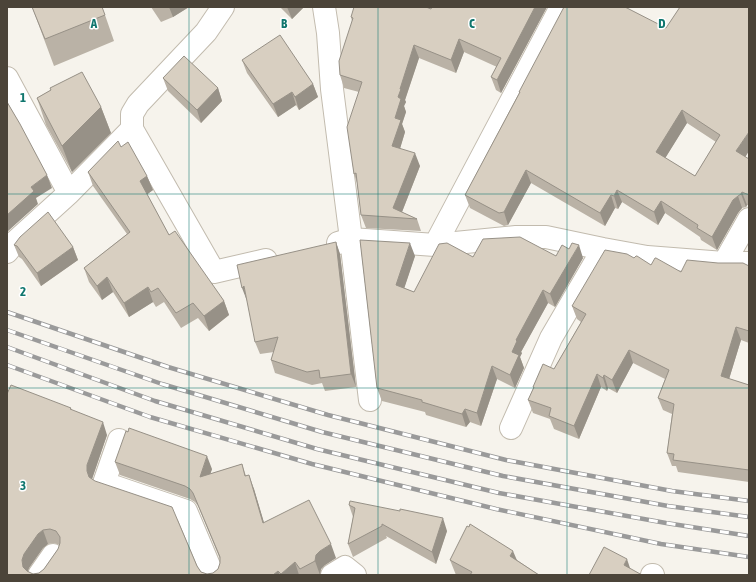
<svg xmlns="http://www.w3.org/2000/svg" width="756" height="582" font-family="'Asap Condensed',sans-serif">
  <rect width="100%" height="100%" fill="#f6f3ec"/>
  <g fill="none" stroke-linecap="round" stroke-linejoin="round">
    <g stroke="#c2bbae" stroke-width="24">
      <path id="minor" d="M324 7 328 33 332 89 351 239 435 245 516 237H546L603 249 647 257 724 263H749
        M7 78 69 193 132 129V114L138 104 206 32 223 7
        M132 129 214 272 266 260
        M338 243 351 239 370 400
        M435 245 561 7
        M7 252 16 241 69 193
        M724 263 749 219
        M511 428 551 338 603 249
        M119 440 104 483 186 511 213 575
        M39 575 53 555
        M332 575 345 567 355 575
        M652 575H653"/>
    </g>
    <use href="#minor" stroke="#fff" stroke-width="22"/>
    <g stroke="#9a9a9a" stroke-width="4.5">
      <path id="rail" d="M7 312 168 367 328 415 506 460 672 491 749 501
        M7 330 162 384 322 432 503 476 668 506 749 517
        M7 347 155 401 317 449 499 493 666 523 749 536
        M7 365 150 417 312 464 496 509 661 544 749 557"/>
    </g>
    <use href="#rail" stroke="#fff" stroke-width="3" stroke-dasharray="9" stroke-linecap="butt"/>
  </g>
  <path fill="#bab2a6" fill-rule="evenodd" d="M32 7 105 15 114 41 54 66Z
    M151 7H189L173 17 161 22Z
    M280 7H304L292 19Z
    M547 7 501 93 496 90 491 77 497 67 464 52 456 73 419 58 405 100 406 102 404 106 406 112 402 124 405 132 400 148 420 166 402 212 417 219 421 231 366 228 361 215 357 183 354 174 359 92 344 88 340 75 352 21 351 17 431 9Z
    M625 7 745 157 749 159V205H747L746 207 742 208 738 213 717 250 701 240 700 237 665 213 658 225 622 202 618 209 615 208 605 226 531 183 508 225 504 226 470 208 465 195 519 93V92ZM687 123 716 142 695 176 665 158Z
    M242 60 313 84 318 97 299 110 296 105 278 117 247 73Z
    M163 78 218 88 222 101 201 123 168 91Z
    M50 88 101 107 111 133 72 172 46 125 37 98 51 90Z
    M121 147 147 176 153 190 147 194 169 235 224 301 229 315 209 331 198 318 181 328 164 302 156 307 153 302 129 317 113 292 102 300 89 282 84 268 127 234 93 186 88 172Z
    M360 240 415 256 404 288 414 292 473 257 556 256 583 258 555 307 548 303 521 352 522 353 520 357 524 368 515 388 497 379 481 426 470 422 466 427 426 415 425 412 382 401 377 388Z
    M336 242 340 254 356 387 325 391 322 383 312 385 275 373 271 360 274 352 260 354 255 342Z
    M14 245 73 247 78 260 41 286 22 259 19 257Z
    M634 258 651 265 681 272 749 266V343L741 340 729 379 749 385V482L678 472 676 466H672L667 453 672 414 663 410 658 398 665 379 633 363 617 393 608 388 607 391 601 387 579 439 554 429 550 419 533 413 528 400 533 389V387L554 369 581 322 577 319 572 306Z
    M71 408 72 410 107 435 92 479 197 566 201 572 207 574 213 573 218 569 220 563V559L198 506 195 502 190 499 120 475 115 462 212 469 210 474 242 464 246 476 254 489 264 523 336 558 325 565 321 569 320 575H7ZM54 543 60 545 58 549 44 569 39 573 33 574 27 572 29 568 43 548 48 544Z
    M349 505 447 531 436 564 386 536 387 538 353 557 348 544 353 517Z
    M469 527 517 560 539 575H456L450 560Z"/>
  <path fill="#979187" d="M169 7H189L173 17Z
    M287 7H304L292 19Z
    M535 7H547L501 93 497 80Z
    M459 39 464 52 456 73 451 60Z
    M414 45 419 58 405 100 406 102 404 106 406 112 402 124 405 132 397 159 392 146 398 97 400 89Z
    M313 84 318 97 299 110 295 97Z
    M218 88 222 101 201 123 197 110Z
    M292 92 296 105 278 117 273 104Z
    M101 107 111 133 72 172 62 146Z
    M682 110 687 123 661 165 656 152Z
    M749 132V151L741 164 736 151Z
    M415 153 420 166 400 217 393 208Z
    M526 170 531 183 508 225 504 212Z
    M47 175 52 188 36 198 38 204 7 232V215L31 187Z
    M147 176 153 190 145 196 140 181Z
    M617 190 622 202 618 209 614 196Z
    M742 192 747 205 746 207 741 194Z
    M611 195 615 208 605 226 600 213Z
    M738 196 742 208 738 213 717 250 712 237 733 200Z
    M661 201 665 213 658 225 654 212Z
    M336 242 340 254 356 387 351 374Z
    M410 243 415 256 401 298 396 285Z
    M579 245 583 258 555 307 550 294Z
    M73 247 78 260 41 286 37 273Z
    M107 277 113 292 102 300 97 286Z
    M244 286 247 301 242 288Z
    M148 287 153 302 129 317 124 303Z
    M543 290 548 303 521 352 522 353 520 357 524 368 515 388 510 375 512 352 516 340Z
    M224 301 229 315 209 331 204 316Z
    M736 327 741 340 726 389 721 376Z
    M629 350 633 363 617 393 612 380Z
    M492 366 497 379 481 426 477 413Z
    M597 374 601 387 579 439 574 426Z
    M604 375 608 388 607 391 603 378Z
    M465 409 470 422 466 427 462 414Z
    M103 422 107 435 92 479V485L87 471V465Z
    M207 456 212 469 205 490 200 477Z
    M249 475 254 489 268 536 263 523Z
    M443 518 447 531 436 564 432 552Z
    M43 530 48 544 43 548 29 568 27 574 23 567 22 560 24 554 38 534Z
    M331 544 336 558 325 565 321 569 320 575 315 561 316 555 320 551Z
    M513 551 519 565 510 556Z
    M627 559 632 574 624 565Z
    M295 562 299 575H281V574Z
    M278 571 280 575H273Z"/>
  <path fill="#d8cfc1" stroke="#979187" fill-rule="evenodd" d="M32 7H102L105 15 45 39Z
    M354 7H426L431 9 432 7H535L497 80 491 77 501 58 459 39 451 60 414 45 400 89H401L398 97 401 99 395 118 401 120 392 146 415 153 393 208 417 219 361 215 356 173 354 174 347 127 362 82 340 75 339 61 353 18 351 17Z
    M564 7H625L666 28 680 7H749V132L736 151 749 159V195L742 192 741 194 738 196 733 200 712 237 697 228 698 225 661 201 654 212 617 190 614 196 611 195 600 213 526 170 504 212 499 213 465 195 520 92H519ZM682 110 720 135 695 176 656 152Z
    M280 35 313 84 295 97 292 92 273 104 242 60Z
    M184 56 218 88 197 110 163 78Z
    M82 72 101 107 62 146 37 98 51 90 50 88Z
    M7 102 20 124 47 175 31 187 34 191 7 215Z
    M118 141 121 147 128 142 147 176 140 181 169 235 175 231 224 301 204 316 193 303 176 313 158 288 151 292 148 287 124 303 107 277 97 286 84 268 130 232 88 172Z
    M48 212 73 247 37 273 17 246 14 245 20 237Z
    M520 237 556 256 562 245 569 249 572 243 579 245 550 294 543 290 516 340 517 341 512 352 519 355 510 375 492 366 477 413 465 409 462 414 422 402V400L377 388 360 240 410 243 396 285 414 292 439 244 447 243 473 257 483 239Z
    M336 242 351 374 320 378 319 370 307 372 271 360 278 337 255 342 244 286 242 288 237 265Z
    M605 250 627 254 634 258 636 256H637L651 265 655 258H656L681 272 687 260 718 263H743L749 266V331L736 327 721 376 749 385V470L673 460 674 454 667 453 674 404 658 398 669 370 629 350 612 380 604 375 603 378 597 374 574 426 549 416 551 408 528 400 534 387H533L543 364 554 369 586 314 572 306Z
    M11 385 71 408 70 409 103 422 87 465V471L89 477 95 481 172 507 197 566 201 572 207 574 213 573 218 569 220 563V557L193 493 190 489 185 486 115 462 126 431 128 432 129 428 207 456 200 477 242 464 245 476 249 475 263 523 309 500 331 544 320 551 316 555 315 561 300 569 295 562 281 574 278 571 273 575H7V394ZM50 529 56 531 60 537V543L58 549 44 569 39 573 33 574 27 571 23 567 22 560 24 554 38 534 43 530Z
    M350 501 400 511V509L443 518 432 552 382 524V526L348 544 355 508 349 505Z
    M470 524 513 551 510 556 539 575H470L472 572 450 560 467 526 469 527Z
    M604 547 627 559 624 565 642 575H589Z"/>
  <path fill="none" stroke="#0f766e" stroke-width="1" stroke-opacity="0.55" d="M189 7V575M378 7V575M567 7V575M7 194H749M7 388H749"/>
  <g font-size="13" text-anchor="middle" font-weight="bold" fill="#0f766e" stroke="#fff" stroke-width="3" stroke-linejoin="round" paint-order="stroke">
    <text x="94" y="28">A</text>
    <text x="284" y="28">B</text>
    <text x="472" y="28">C</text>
    <text x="662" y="28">D</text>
    <text x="23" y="102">1</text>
    <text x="23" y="296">2</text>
    <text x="23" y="490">3</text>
  </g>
  <rect width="756" height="582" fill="none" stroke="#4b4439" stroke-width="16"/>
</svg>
